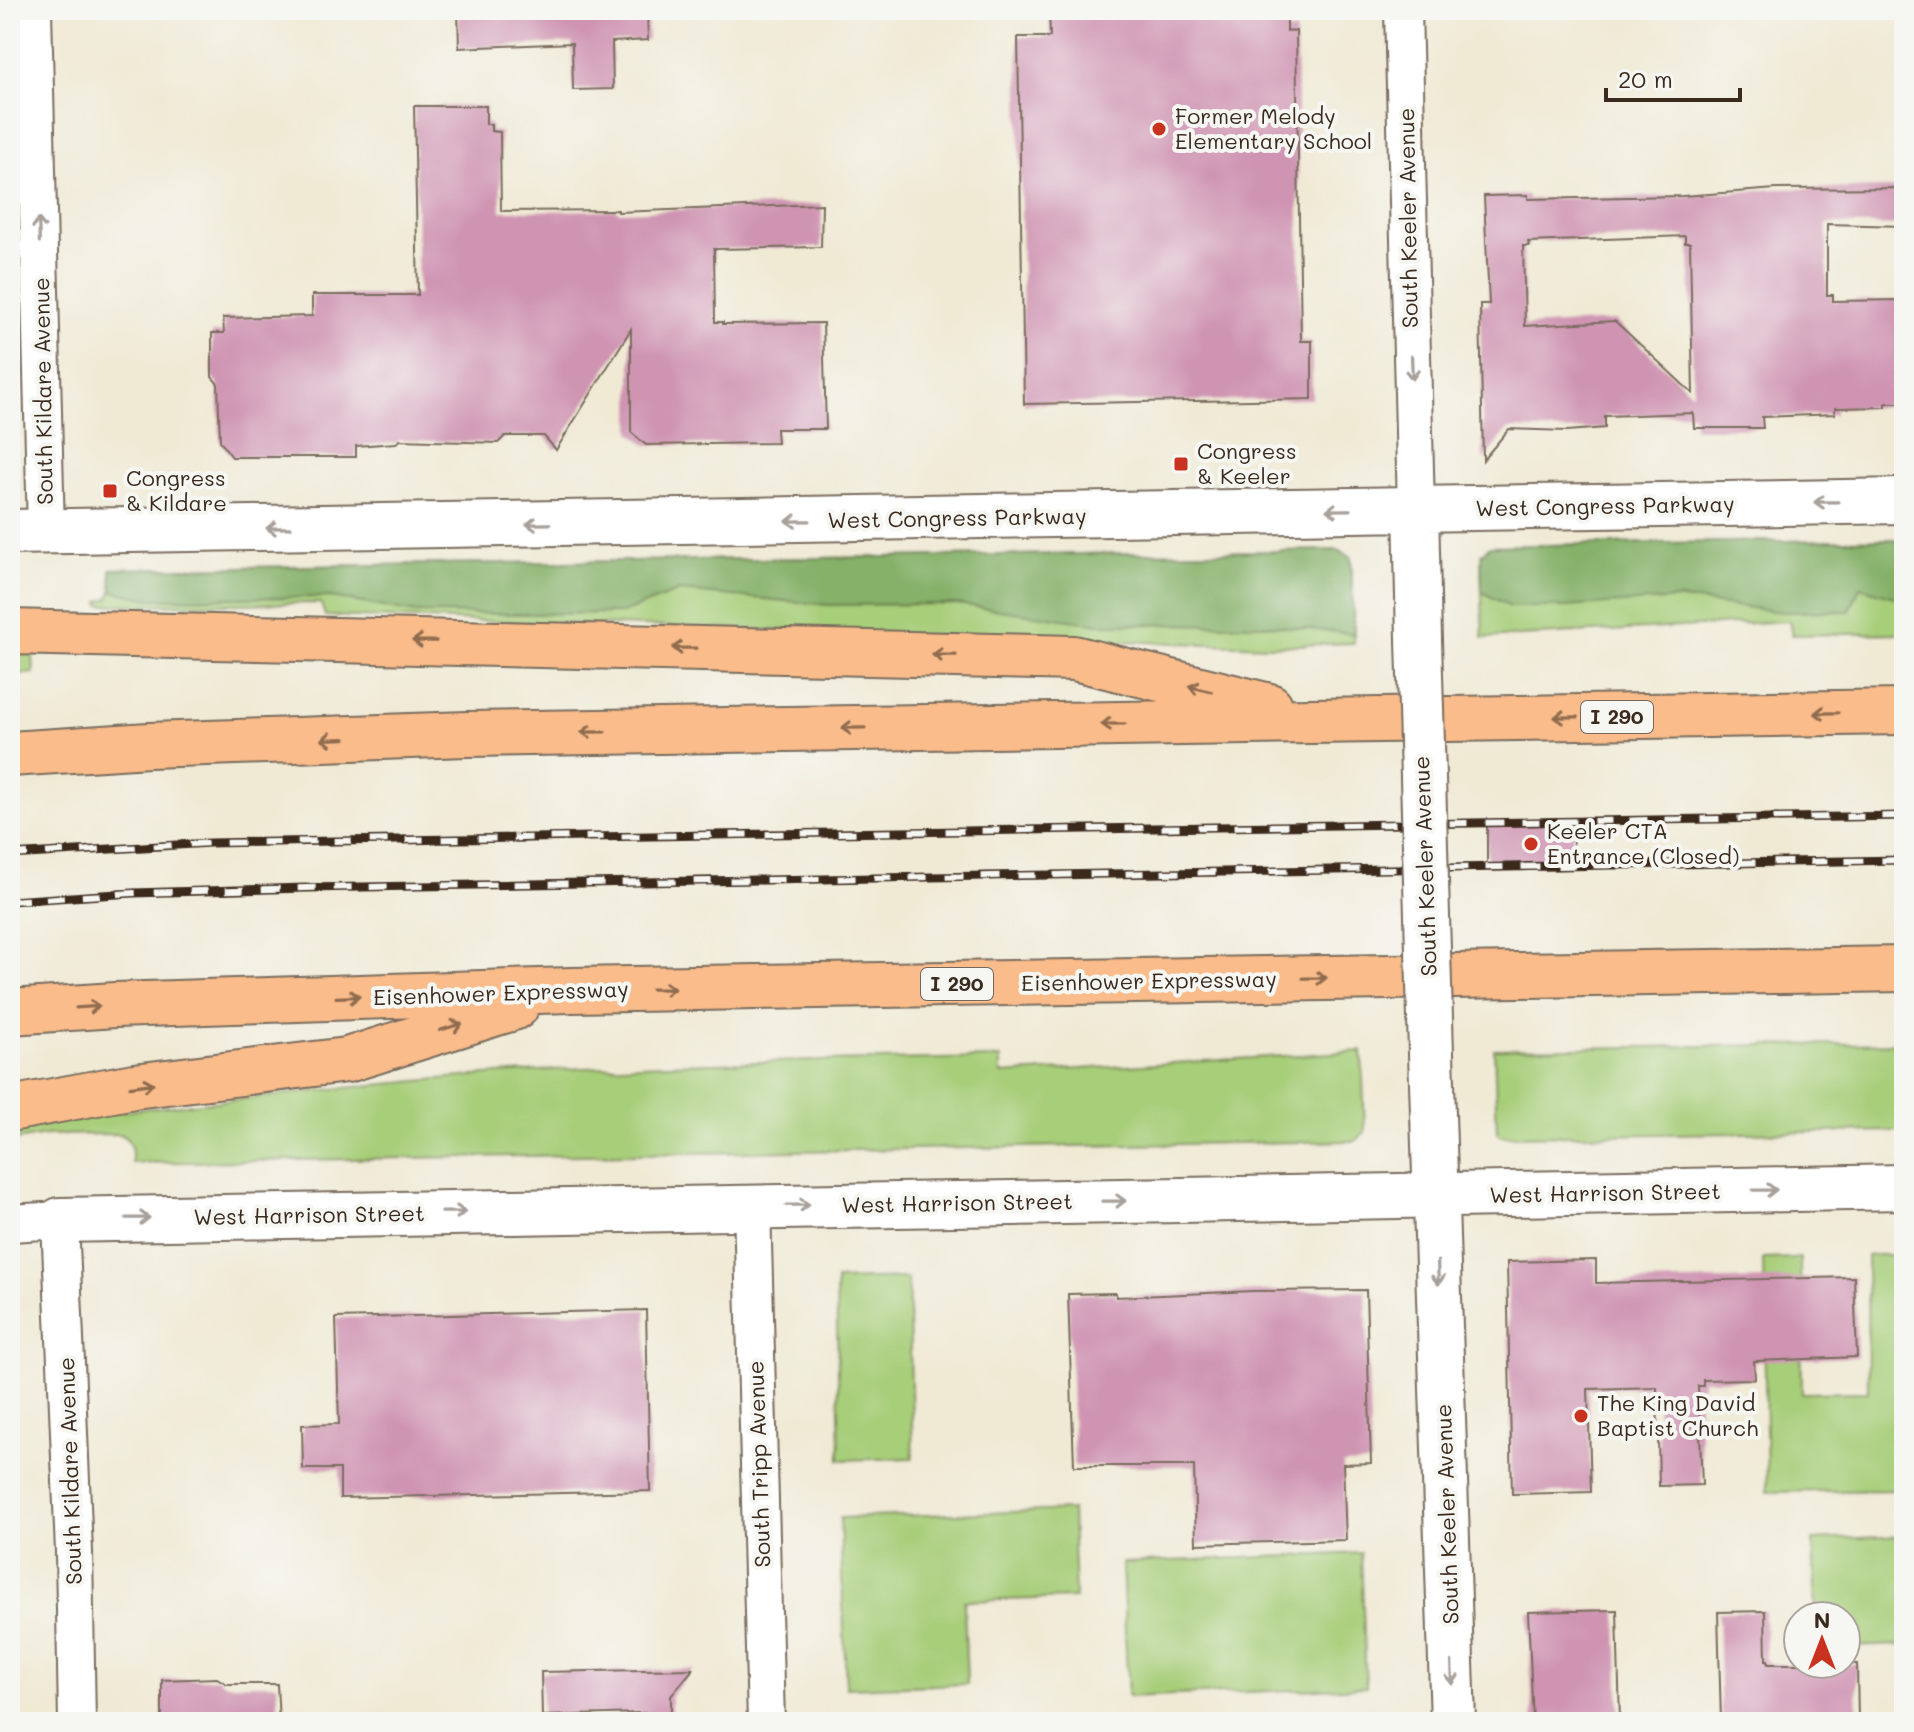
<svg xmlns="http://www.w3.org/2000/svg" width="1914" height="1732" font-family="Mali,sans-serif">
  <rect width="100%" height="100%" fill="#f6f6f2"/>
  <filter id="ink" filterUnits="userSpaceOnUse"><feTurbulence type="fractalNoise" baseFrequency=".0125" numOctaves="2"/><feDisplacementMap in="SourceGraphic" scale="16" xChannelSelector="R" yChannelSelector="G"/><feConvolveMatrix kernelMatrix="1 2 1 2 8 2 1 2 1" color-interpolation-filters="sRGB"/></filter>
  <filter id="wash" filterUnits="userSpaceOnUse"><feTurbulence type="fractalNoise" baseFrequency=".006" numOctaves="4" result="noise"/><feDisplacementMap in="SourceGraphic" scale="32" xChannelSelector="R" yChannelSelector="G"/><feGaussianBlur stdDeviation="1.8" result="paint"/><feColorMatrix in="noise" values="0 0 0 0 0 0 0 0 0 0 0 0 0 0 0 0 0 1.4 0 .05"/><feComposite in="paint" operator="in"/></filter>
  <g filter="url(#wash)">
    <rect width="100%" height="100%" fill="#f0ead5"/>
    <path fill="#a7ce79" stroke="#717c4c" stroke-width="2" d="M1904 539V633L1792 635 1789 621 1483 638 1481 554 1490 546Z
      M1338 550 1351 557 1354 643 1271 646 325 616 321 603 100 605V601L109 598 112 591 111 569Z
      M10 653H33L34 673 10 675Z
      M1904 1043V1131L1501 1136 1497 1132 1494 1049Z
      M1362 1051 1365 1132 1356 1141 132 1163C132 1149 133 1140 119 1134L46 1135 10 1141V1135C83 1110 184 1106 262 1097 396 1082 531 1069 667 1064 778 1061 890 1060 1001 1058V1074Z
      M1867 1255H1904V1490L1767 1492 1763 1259 1800 1258 1802 1393 1868 1392Z
      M908 1278 913 1458 840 1460 836 1280Z
      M1072 1510 1075 1598 964 1601 967 1684 846 1688 840 1518Z
      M1904 1536V1645L1846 1647V1616H1816L1813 1540Z
      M1361 1553 1366 1687 1128 1697 1122 1563Z"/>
    <path fill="#85b169" stroke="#606e44" stroke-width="2" d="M1904 539V600L1860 587 1850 611 1782 612 1678 599 1566 607H1510L1482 592 1481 554 1490 546Z
      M1338 550 1351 557 1354 634 1270 625 1099 624 957 604 828 605 680 591 622 613 521 614 415 613 330 597 150 599 112 591 111 569Z"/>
    <g id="blocks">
      <path fill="#cf94b2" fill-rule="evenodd" d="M458 10H647L648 40 612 42 613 89 573 90 572 43 459 48Z
        M1049 10H1287V31H1296L1301 341H1312V399L1024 404 1018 37H1050Z
        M414 106H486V124H491V131L500 132 501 211 618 210V212L822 204 821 247 714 249 715 322H723V324L823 323 826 429H776L777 443 646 445 631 432V329L556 450 544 436H505L498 443 400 440 396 443 356 446V457H232L220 441 218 384 212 377V333H224L223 318 312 316V295H418Z
        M1904 188V226L1827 224V295H1833V301L1904 300V403H1886V407L1835 408V414L1762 417 1763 428H1694L1693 413 1605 416V428L1567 431 1509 429 1483 460 1480 304H1489L1484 196 1528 195V199L1683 196 1776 189ZM1685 236V243H1690L1693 394 1615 321 1525 326 1523 246H1529L1528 242Z
        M1573 822V865L1487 866V825Z
        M1596 1260V1283L1854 1277 1857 1357 1754 1361 1755 1379 1703 1380V1386H1698L1702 1485 1659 1486 1657 1387 1588 1389 1591 1492 1512 1494 1507 1262Z
        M1366 1290 1371 1463 1343 1464 1346 1540 1196 1544 1194 1466H1074L1068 1294 1116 1293V1297L1253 1291Z
        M646 1310 650 1491 340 1498V1469H303L302 1425 339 1424 336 1318Z
        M1617 1610 1620 1722H1533L1528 1612Z
        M1765 1611 1766 1660H1768V1664H1857L1858 1722H1721L1718 1612Z
        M693 1669 671 1696V1712L542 1716 541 1672Z
        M217 1678 227 1684H277L279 1722H162V1680Z"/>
    </g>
  </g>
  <g filter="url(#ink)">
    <use href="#blocks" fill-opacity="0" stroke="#7a6d5e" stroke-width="2"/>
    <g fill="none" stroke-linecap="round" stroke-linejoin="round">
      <g stroke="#7a6d5e" stroke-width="40">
        <path id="minor" d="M33 10 46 532
          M1403 10 1416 508
          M752 1206 766 1722
          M10 1223 60 1220 74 1552 77 1722"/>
      </g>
      <g stroke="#7a6d5e" stroke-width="48">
        <path id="tertiary" d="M1416 508 1419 640
          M10 532 1904 501
          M1431 1053 1453 1722
          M60 1220 1904 1187"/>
      </g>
      <g stroke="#7a6d5e" stroke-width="48">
        <path id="motorway" d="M10 632 1074 658 1270 706
          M10 754 149 745 467 734 1904 712
          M10 1012 115 1005 570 990 1904 969
          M10 1109 134 1086 347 1060 516 1007"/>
      </g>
      <use href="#minor" stroke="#fff" stroke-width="36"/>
      <use href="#tertiary" stroke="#fff" stroke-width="44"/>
      <use href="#motorway" stroke="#f9bc8a" stroke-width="44"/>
      <g stroke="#3b2a1e" stroke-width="9">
        <path id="rail" d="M10 855 210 843 1904 816
          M10 901 133 893 306 888 1904 860"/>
      </g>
      <use href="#rail" stroke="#f6f6f2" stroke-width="6" stroke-dasharray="18" stroke-linecap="butt"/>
      <g stroke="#7a6d5e" stroke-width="48" stroke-linecap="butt">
        <path id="tertiary-bridge" d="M1419 640 1431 1053"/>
      </g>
      <use href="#tertiary-bridge" stroke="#fff" stroke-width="44"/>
    </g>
    <defs><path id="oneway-shaft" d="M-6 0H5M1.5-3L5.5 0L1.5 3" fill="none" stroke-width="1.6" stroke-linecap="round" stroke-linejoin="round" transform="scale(2)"/></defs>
    <g stroke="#a79f9a">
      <use href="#oneway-shaft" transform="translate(39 230) rotate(-92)"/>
      <use href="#oneway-shaft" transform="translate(1412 368) rotate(88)"/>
      <use href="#oneway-shaft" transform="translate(1826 502) rotate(179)"/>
      <use href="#oneway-shaft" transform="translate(1338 510) rotate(179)"/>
      <use href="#oneway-shaft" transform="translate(798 521) rotate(179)"/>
      <use href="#oneway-shaft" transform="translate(538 524) rotate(179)"/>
      <use href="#oneway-shaft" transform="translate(278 528) rotate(179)"/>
      <use href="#oneway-shaft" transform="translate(1765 1190) rotate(-1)"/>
      <use href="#oneway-shaft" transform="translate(1114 1201) rotate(-1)"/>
      <use href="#oneway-shaft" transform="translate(798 1205) rotate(-1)"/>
      <use href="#oneway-shaft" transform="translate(454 1212) rotate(-1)"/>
      <use href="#oneway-shaft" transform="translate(138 1218) rotate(-1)"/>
      <use href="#oneway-shaft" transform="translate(1438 1273) rotate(88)"/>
      <use href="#oneway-shaft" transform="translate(1452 1673) rotate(88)"/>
    </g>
    <g stroke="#906c4f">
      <use href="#oneway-shaft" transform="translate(424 641) rotate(-179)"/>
      <use href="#oneway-shaft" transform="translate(684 648) rotate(-179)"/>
      <use href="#oneway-shaft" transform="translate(944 655) rotate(-179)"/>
      <use href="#oneway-shaft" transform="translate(1200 689) rotate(-166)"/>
      <use href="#oneway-shaft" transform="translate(1826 713) rotate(179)"/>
      <use href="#oneway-shaft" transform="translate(1566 717) rotate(179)"/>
      <use href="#oneway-shaft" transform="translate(1113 724) rotate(179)"/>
      <use href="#oneway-shaft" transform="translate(853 728) rotate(179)"/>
      <use href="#oneway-shaft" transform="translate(593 732) rotate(179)"/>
      <use href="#oneway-shaft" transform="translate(333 739) rotate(178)"/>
      <use href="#oneway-shaft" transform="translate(1315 978) rotate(-1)"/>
      <use href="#oneway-shaft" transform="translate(663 989) rotate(-1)"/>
      <use href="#oneway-shaft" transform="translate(348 997) rotate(-2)"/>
      <use href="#oneway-shaft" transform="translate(88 1007) rotate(-4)"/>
      <use href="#oneway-shaft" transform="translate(451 1027) rotate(-17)"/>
      <use href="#oneway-shaft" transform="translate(142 1085) rotate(-8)"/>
    </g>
  </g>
  <g fill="#c8321e" stroke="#f6f6f2" stroke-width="3">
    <circle cx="1159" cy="129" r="8"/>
    <rect x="1173" y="456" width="16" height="16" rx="4"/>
    <rect x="102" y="483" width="16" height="16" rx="4"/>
    <circle cx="1531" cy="844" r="8"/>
    <circle cx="1581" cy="1416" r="8"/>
  </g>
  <g text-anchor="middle" stroke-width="8" stroke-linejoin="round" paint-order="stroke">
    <g fill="#f6f6f2" stroke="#73675e" stroke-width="2">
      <rect x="1581" y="701" width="72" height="32" rx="6"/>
      <rect x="921" y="968" width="72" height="32" rx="6"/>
    </g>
    <g font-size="20" font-weight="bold" fill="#3b2a1e">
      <text x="1617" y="724">I 290</text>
      <text x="957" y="991">I 290</text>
    </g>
    <g font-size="22" fill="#3b2a1e" stroke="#f6f6f2" text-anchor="start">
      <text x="1175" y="124">Former Melody<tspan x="1175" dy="25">Elementary School</tspan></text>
      <text x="1197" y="459">Congress<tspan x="1197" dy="25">&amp; Keeler</tspan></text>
      <text x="126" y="486">Congress<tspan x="126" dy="25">&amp; Kildare</tspan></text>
      <text x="1547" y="839">Keeler CTA<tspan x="1547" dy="25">Entrance (Closed)</tspan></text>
      <text x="1597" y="1411">The King David<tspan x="1597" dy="25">Baptist Church</tspan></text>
    </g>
    <g font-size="22" fill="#3b2a1e" stroke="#f6f6f2">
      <text transform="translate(1408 218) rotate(-91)" y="8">South Keeler Avenue</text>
      <text transform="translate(43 391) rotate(-91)" y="8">South Kildare Avenue</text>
      <text transform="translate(1605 506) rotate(-1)" y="8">West Congress Parkway</text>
      <text transform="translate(957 518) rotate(-1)" y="8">West Congress Parkway</text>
      <text transform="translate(1425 866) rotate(-92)" y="8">South Keeler Avenue</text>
      <text transform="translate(1149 981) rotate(-1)" y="8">Eisenhower Expressway</text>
      <text transform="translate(501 993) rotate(-2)" y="8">Eisenhower Expressway</text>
      <text transform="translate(1605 1193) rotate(-1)" y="8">West Harrison Street</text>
      <text transform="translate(957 1203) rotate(-1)" y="8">West Harrison Street</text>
      <text transform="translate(309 1215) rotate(-1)" y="8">West Harrison Street</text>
      <text transform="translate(759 1464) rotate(-92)" y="8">South Tripp Avenue</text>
      <text transform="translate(70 1471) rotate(-92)" y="8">South Kildare Avenue</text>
      <text transform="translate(1447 1514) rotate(-92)" y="8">South Keeler Avenue</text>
    </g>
  </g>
  <rect width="1914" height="1732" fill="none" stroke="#f6f6f2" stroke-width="40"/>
  <g transform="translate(1822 1640)"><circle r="38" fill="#f6f6f2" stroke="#aba49d" stroke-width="2"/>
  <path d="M0-6L14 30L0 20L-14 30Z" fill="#c8321e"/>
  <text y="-12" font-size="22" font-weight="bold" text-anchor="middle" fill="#3b2a1e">N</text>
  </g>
  <path d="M1606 88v12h134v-12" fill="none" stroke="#3b2a1e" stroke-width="4"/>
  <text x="1618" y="88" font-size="24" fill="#3b2a1e" stroke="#f6f6f2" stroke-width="6" paint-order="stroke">20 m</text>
</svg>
